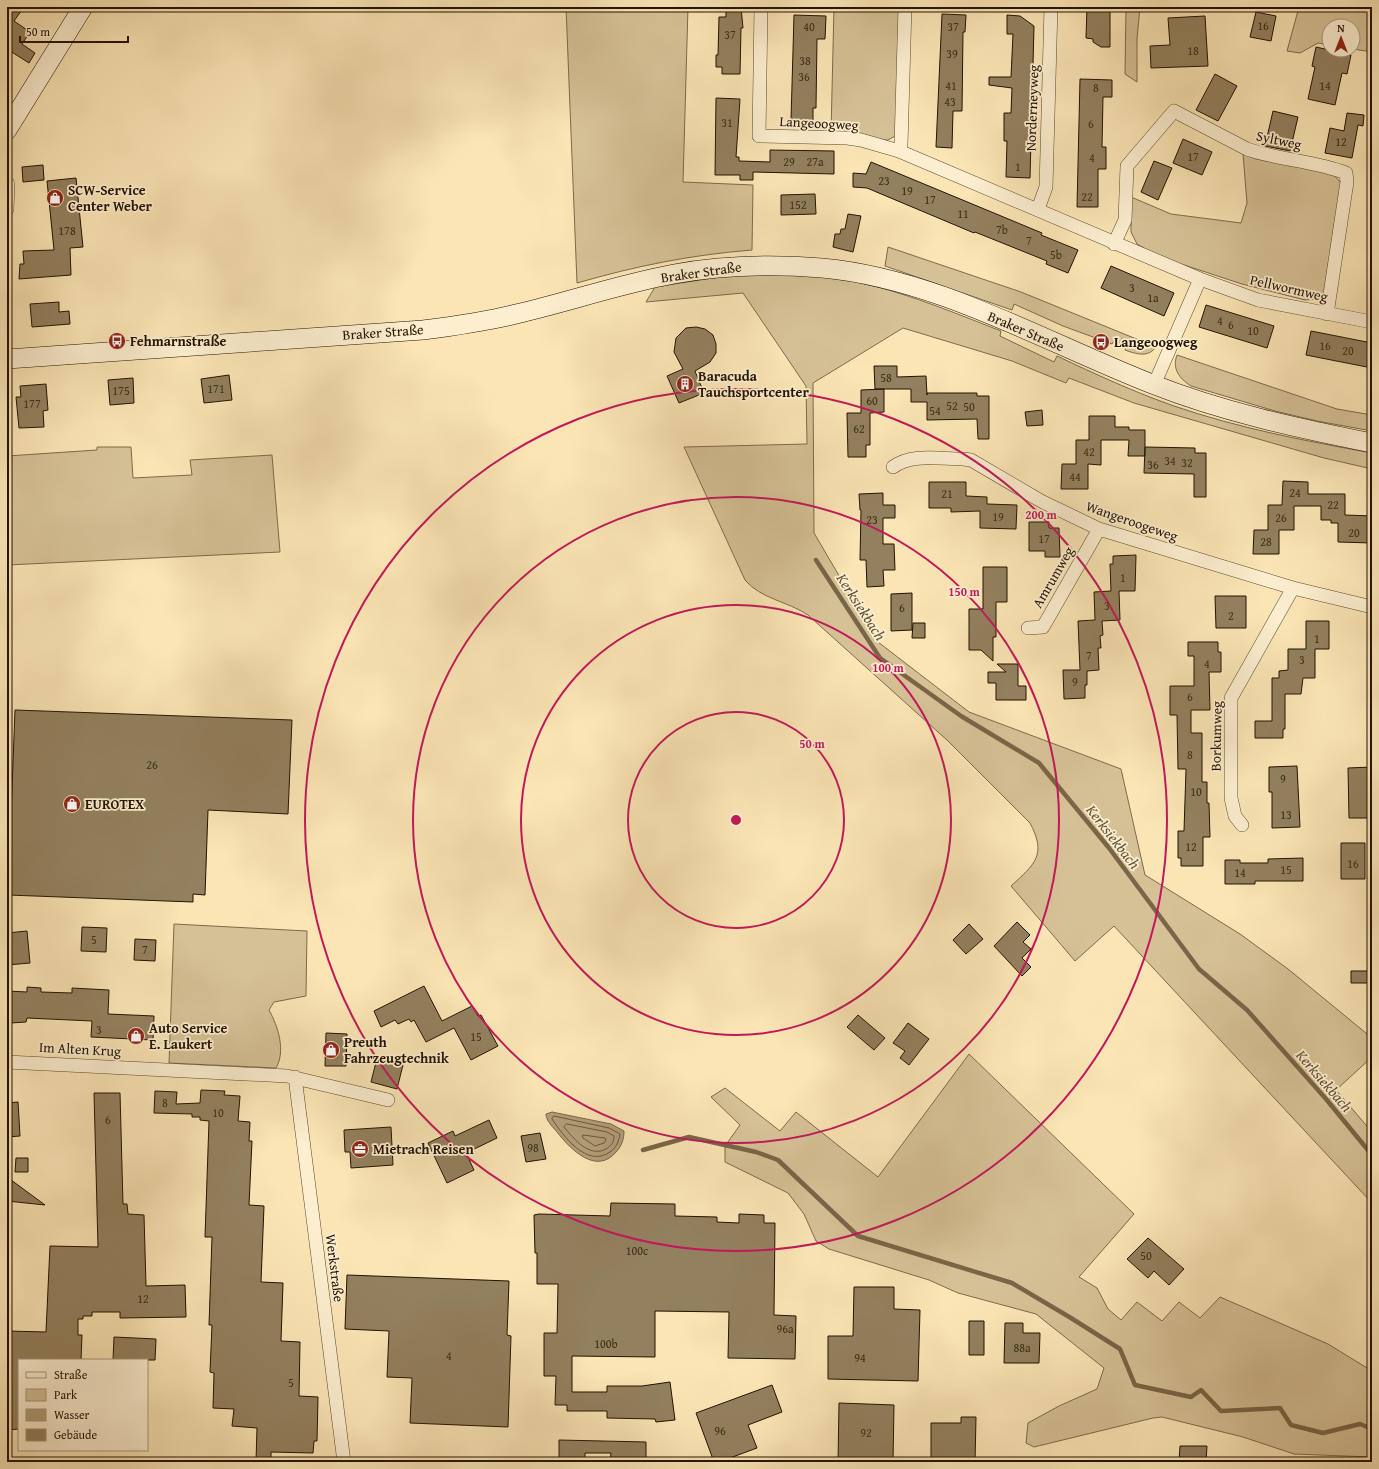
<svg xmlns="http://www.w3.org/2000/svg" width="1379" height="1469" font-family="'Gentium Book Plus',serif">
  <rect width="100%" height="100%" fill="#fbe5b5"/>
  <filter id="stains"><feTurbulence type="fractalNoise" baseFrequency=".005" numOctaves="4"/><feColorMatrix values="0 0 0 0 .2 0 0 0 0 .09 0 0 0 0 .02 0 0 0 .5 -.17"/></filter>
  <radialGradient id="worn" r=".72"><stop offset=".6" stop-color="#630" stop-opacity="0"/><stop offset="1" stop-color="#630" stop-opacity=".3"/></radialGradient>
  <path fill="#d6c196" stroke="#7c6a4b" d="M566 7H688L683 182 753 185 752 250C690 255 636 266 577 283Z
    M834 7H900L897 135 888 140H883L831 133Z
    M1126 7H1140L1137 39V82L1125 74Z
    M1299 7H1372V52L1353 49V26H1329V45L1318 43 1300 53 1287 51Z
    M1243 154 1256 159 1332 173 1341 183 1324 292 1317 299 1305 300 1242 284 1175 262 1149 251 1137 244 1131 232V197L1171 214 1241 223 1247 203Z
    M888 247 1021 292 1156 347C1148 358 1136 354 1125 350L1126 346 1114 341 1112 344 1063 326 1014 304 1012 310 885 266Z
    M739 274C770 274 802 274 833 278 891 286 947 310 1001 331L1000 336 1054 362 1057 356C1095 374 1134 392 1174 406 1238 428 1306 441 1372 453V469L1324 458 1134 403 1069 378 1066 383 1012 361 903 328 813 383 814 533 878 642 969 712 1121 769 1145 875 1240 934 1288 969 1372 1038V1057L1336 1090 1372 1132V1203L1114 926 1075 961 1011 886C1035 864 1047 855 1030 823L948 741 808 615C787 601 761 599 745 580L684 447 807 444 806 386 743 293 646 302 655 287Z
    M1177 355 1337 409 1372 415V431L1317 421 1275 411 1191 386C1179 378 1172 369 1177 355Z
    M97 447H131L133 478 192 475 190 460 272 455 280 552 7 565V456L97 450Z
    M174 924 307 931 306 996 274 1002 269 1010C278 1026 286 1051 276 1068L169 1063Z
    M969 1054 1134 1214 1079 1277 1097 1288 1108 1309 1121 1320 1137 1302 1162 1321 1179 1302 1200 1318 1220 1297 1328 1344 1372 1371V1457L1294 1454 1243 1437 1162 1417 1153 1418 1034 1447 1026 1443 1028 1423 1059 1406 1097 1389 1104 1368 1036 1314 958 1293 929 1280 829 1249 816 1241 804 1214 788 1193 725 1162V1146L740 1125 711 1097 725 1088 780 1131 796 1112 878 1177Z"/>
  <path fill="#b29d77" stroke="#796547" d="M552 1112 611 1124 624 1131C624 1139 622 1145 617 1151 597 1176 571 1150 557 1132 553 1127 546 1121 546 1114Z"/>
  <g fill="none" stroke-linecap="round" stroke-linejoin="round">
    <path stroke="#6a583c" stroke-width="1" d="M554 1116 609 1128 620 1134C619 1141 616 1148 610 1152 587 1168 564 1137 552 1119Z
      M567 1124 607 1132 614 1136C614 1142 611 1146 606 1149 589 1158 574 1139 564 1127Z
      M583 1135 605 1138 606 1140 604 1143 595 1146 583 1138Z"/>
    <path stroke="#796547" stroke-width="4.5" d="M816 560 880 658 961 716 1039 763 1109 848 1199 969 1247 1010 1326 1099 1372 1155
      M643 1150 689 1137 756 1152 778 1160 858 1236 1012 1283 1071 1318 1120 1349 1135 1385 1191 1397 1201 1390 1221 1411 1280 1408 1291 1425 1323 1433 1360 1424 1372 1429"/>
  </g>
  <path fill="#93805e" stroke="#231200" d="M7 7H24L14 21 30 32 22 44 35 53 29 63 7 49Z
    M726 7H741L743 28H741L740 74H722V67H716V55H718L719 17H726Z
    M1087 7H1110V47H1101L1093 42V39L1086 38Z
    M1256 12 1276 16 1271 41 1250 37Z
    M942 14 966 15 965 32H963L962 111H953L952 148 936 147Z
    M794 15 826 16 825 39H817L816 108H813V121L791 120Z
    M1007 15 1020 16 1034 26 1030 178 1006 177 1007 141H1004V113H1011L1012 88 989 85V77H1011L1013 34H1007Z
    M1205 16 1208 66 1151 68 1150 46 1170 45 1168 18Z
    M1316 47 1351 55 1347 74 1342 73 1335 105 1308 99 1315 67 1312 66Z
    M1215 74 1237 86 1218 121 1196 110Z
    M1080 79 1112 80V97H1103L1102 147H1106V169H1098V207H1077Z
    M716 98 740 99 736 157H739V161L770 162V150L834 151V174L753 172V180H740V175H715Z
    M1273 111 1298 117 1290 151 1265 146Z
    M1347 113 1364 115 1363 126 1358 125 1352 158 1325 153 1330 128 1344 131Z
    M1183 139 1212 152 1202 175 1173 163Z
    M1154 161 1172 168 1158 200 1141 192Z
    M871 162 1042 233 1041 235 1078 250 1068 273 1046 264 1047 261 975 232 974 233 867 188 853 187V173L866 174Z
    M43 165 44 180 23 182 22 167Z
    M76 178 83 247 70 248 71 275 19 279 20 264H24L23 251 54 250 47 181Z
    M815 194 816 214 781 215V195Z
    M848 214 861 216 853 252 833 247 835 234H840L841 229H845Z
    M1111 266 1174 293 1164 316 1101 288Z
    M59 302V312L69 311 70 324 32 327 30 304Z
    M1206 305 1274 326 1267 348 1199 327Z
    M696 327 705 329 713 335 716 344V353L710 362 695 371 704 393 679 403 667 376 683 369 674 352 676 338 686 328Z
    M1311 331 1372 343V368L1306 355Z
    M874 366H897V377L926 376 927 395V393H977V396H989V439H978L977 419 927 420V402H911V389H875Z
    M229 375 232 400 204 403 201 379Z
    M133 378 134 403 110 405 108 380Z
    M46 384 48 410 43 411 44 427 19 428 16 397H21L20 386Z
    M884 389V412L870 413V445H866V457H848L847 413H861V390Z
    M1042 410 1043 425 1027 426 1025 412Z
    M1089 416H1115V427H1129V430H1145V456H1128L1129 440H1101V465L1088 464V489H1061L1062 464H1076V440H1089Z
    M1145 447 1195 448V453H1206V497H1194V474L1144 473Z
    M1283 481 1308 482V494H1345V515L1372 516V543L1338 542V523H1331V520H1321V506H1294V530H1279V554H1253L1254 530H1268V505H1282Z
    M929 482H966V496L987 497V504L1017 505 1016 529 980 528V511L951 512V508H929Z
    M883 493V505H895V518H883V544H894L895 570H883L884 586 867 587 866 560H860L861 510H860L859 494Z
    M1029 522H1049V528H1059L1060 557H1045V551H1029Z
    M1136 555 1135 591H1119L1120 620 1102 621 1103 635 1100 636 1101 648H1098L1099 670 1087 671V685H1085V698L1064 699 1063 670H1080L1078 621 1095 620 1094 592 1111 591 1110 564H1113V556Z
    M983 567H1007V602H996V637H993V661L981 650H969V609H983Z
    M912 593V630L891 631V594Z
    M1215 596H1246V628H1216Z
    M1306 621H1329V649H1315V678H1303L1301 694H1285V729H1283V738H1255V721H1272V678H1279V671L1288 670V649H1306Z
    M913 623H925V638H912Z
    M1188 642H1218V652H1221V672H1209L1210 710H1191V733H1202V782H1207V803H1209L1210 837H1203V866H1181V858H1178V831H1184L1186 769H1178L1177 715H1170V686H1194V656H1188Z
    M997 664H1018V686H1026V700H996V683H988V672H1006Z
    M15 710 292 720 288 814 208 810 205 895 193 894V902L8 895Z
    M1297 766 1300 827 1272 828V792H1269V767Z
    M1372 767V818H1349L1348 768Z
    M1341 843H1365V879H1341Z
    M1303 858V881H1255V884H1225V860H1240V863H1268V859Z
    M1017 922 1030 935 1023 942 1031 949 1022 958 1031 967 1022 976 994 946Z
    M969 924 983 939 966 954 953 940Z
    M82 927 107 928 106 952 81 951Z
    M27 931 30 963 7 965V933Z
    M135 939 156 940 155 961 134 960Z
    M1351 971H1372V983H1351Z
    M424 986 442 1021 472 1006 478 1016 481 1015 498 1046 471 1060 454 1028 426 1042 414 1020 411 1022 409 1019 398 1024 395 1020 381 1027 374 1011Z
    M27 987 41 988V992L72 993V988L109 990 108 1014 154 1016 153 1040 91 1037 92 1021 27 1018 26 1022 11 1023 7 1019V991L27 992Z
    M858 1015 885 1038 874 1050 847 1027Z
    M908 1023 929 1039 909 1065 900 1058 905 1051 893 1043Z
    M326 1033 347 1034 346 1066H325Z
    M377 1058 403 1065 397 1089 371 1082Z
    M201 1090 225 1091 224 1095 240 1096 238 1121 250 1122 249 1141H252L249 1205 264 1206 261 1282 283 1283 281 1341 300 1342 299 1396 318 1397 317 1441H314L313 1453 271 1452V1462H256L257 1428 232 1426 234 1409 213 1408 214 1373 210 1372 212 1325H209L212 1237H205L209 1121 200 1120V1117H192V1114L154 1113 155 1091 177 1092 176 1104 200 1103Z
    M94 1093H120L123 1204H127L128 1214 144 1215 146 1286 185 1285 186 1317 120 1318V1312H92V1316H83V1319H78V1335H82L81 1360H19V1429L7 1430V1331L46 1332 50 1246 98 1247Z
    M18 1102 20 1136 7 1137V1103Z
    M489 1120 497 1138 466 1153 474 1170 447 1183 428 1143 453 1131 455 1136Z
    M391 1127 393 1165 351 1168 350 1152H345L344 1130Z
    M540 1133 546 1159 526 1162 521 1136Z
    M16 1158H28V1172H15Z
    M7 1177 45 1205 7 1201Z
    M611 1203 675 1204V1216L717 1217V1222L739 1223V1214L764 1215V1223H775L774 1315 796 1316 795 1359 728 1358 729 1312 655 1311V1357L572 1356V1392H607V1386H642L670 1382 675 1420 656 1422 655 1419 607 1418V1411H567V1405H555L556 1376H544V1333H557L558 1284H537V1253H535L534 1215 539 1214 610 1216Z
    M1148 1238 1184 1269 1169 1285 1154 1271 1148 1278 1127 1259Z
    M347 1275 509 1281 507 1335 511 1336 508 1427 410 1423 412 1378 387 1377 389 1331 345 1329Z
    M854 1287H894V1309L920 1310 918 1381 828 1379V1336H853Z
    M969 1321H984V1355H969Z
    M1005 1323H1023V1333H1040L1039 1363H1004Z
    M114 1337 156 1339 155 1360H113Z
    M772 1385 782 1412 748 1425 757 1448 719 1462H714L696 1413Z
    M839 1403 894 1405 893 1462H838Z
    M961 1417H976L975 1462H931V1423H961Z
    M559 1440 646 1442V1462H610L611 1453H585V1462H559Z
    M1180 1446H1207L1206 1462H1179Z"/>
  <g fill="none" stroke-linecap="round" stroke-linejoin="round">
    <g stroke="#59472d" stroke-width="14">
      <path id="street" d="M761 7 759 136 847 138 861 140 899 151 1200 279 1258 300 1372 322
        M899 151 901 145 905 7
        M7 209 8 184
        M1038 209 1046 187 1051 7
        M1114 244 1125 220 1127 166 1174 111 1247 149C1279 160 1314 161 1346 173L1347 182 1327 314
        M1154 385 1200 279
        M893 467C912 453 940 459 963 459L971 460 1041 501 1099 529 1293 588 1372 607
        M1028 628 1043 627 1099 529
        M1242 825 1235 816 1231 798V698L1293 588
        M7 1062 287 1076 388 1100
        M295 1077 344 1462"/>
    </g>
    <g stroke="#231200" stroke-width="20">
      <path id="secondary" d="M7 130 83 7
        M7 359 423 330C454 326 485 322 516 314 568 302 620 284 674 274 723 265 773 264 822 268 936 278 1047 343 1152 384 1223 412 1297 428 1372 443"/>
    </g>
    <use href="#street" stroke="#fceecf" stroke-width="13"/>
    <use href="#secondary" stroke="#fceecf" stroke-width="19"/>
  </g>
  <g fill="none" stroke="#c2185b" stroke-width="2">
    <circle cx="736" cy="820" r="108"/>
    <circle cx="736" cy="820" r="215"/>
    <circle cx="736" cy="820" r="323"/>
    <circle cx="736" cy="820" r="431"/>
  </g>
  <defs>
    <g id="shop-disc" transform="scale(0.9)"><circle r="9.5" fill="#8f2418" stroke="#fceecf"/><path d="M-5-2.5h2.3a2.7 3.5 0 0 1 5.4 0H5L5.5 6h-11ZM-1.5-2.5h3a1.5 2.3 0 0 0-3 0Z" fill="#fff"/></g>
    <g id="bus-disc" transform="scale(0.9)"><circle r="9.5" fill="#8f2418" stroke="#fceecf"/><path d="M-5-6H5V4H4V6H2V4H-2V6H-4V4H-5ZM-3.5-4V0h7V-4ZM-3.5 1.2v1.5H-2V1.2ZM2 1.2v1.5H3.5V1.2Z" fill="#fff"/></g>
    <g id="building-disc" transform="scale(0.9)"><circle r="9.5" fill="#8f2418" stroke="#fceecf"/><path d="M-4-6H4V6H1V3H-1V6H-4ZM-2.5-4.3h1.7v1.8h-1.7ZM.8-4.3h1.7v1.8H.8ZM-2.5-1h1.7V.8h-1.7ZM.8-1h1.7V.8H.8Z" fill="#fff"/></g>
    <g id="office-disc" transform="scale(0.9)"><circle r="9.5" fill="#8f2418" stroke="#fceecf"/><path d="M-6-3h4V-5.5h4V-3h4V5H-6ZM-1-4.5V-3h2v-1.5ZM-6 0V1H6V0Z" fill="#fff"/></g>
  </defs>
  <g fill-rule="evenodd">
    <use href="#shop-disc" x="55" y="198"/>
    <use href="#bus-disc" x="117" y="341"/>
    <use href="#bus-disc" x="1101" y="342"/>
    <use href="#building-disc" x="685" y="384"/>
    <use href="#shop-disc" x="72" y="804"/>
    <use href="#shop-disc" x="136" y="1036"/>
    <use href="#shop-disc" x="331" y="1050"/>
    <use href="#office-disc" x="360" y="1149"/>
  </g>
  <g text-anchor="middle" stroke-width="3.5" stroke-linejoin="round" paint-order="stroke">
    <g font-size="12" fill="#3f2e18">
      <text x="1263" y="30">16</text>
      <text x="809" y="31">40</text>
      <text x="953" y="31">37</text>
      <text x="730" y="39">37</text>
      <text x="1193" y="55">18</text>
      <text x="952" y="58">39</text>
      <text x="805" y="65">38</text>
      <text x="804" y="81">36</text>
      <text x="951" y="90">41</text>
      <text x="1325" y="90">14</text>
      <text x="1096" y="92">8</text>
      <text x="950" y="106">43</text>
      <text x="727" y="127">31</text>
      <text x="1091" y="128">6</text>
      <text x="1341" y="146">12</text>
      <text x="1193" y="161">17</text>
      <text x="1092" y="162">4</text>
      <text x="789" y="166">29</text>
      <text x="815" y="166">27a</text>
      <text x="1018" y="171">1</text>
      <text x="884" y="185">23</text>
      <text x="907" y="195">19</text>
      <text x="1087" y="201">22</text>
      <text x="930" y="204">17</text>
      <text x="798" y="209">152</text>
      <text x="963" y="218">11</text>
      <text x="1002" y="234">7b</text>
      <text x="67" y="235">178</text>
      <text x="1029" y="245">7</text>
      <text x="1056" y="259">5b</text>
      <text x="1132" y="292">3</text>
      <text x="1153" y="302">1a</text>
      <text x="1220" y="325">4</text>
      <text x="1231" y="329">6</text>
      <text x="1253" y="335">10</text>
      <text x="1325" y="350">16</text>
      <text x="1348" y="355">20</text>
      <text x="886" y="382">58</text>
      <text x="216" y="393">171</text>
      <text x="121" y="395">175</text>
      <text x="872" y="405">60</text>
      <text x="32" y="408">177</text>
      <text x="952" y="410">52</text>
      <text x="969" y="411">50</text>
      <text x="935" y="415">54</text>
      <text x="859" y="433">62</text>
      <text x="1089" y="456">42</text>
      <text x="1170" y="465">34</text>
      <text x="1187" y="467">32</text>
      <text x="1153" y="469">36</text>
      <text x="1075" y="481">44</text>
      <text x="1295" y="497">24</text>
      <text x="947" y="498">21</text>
      <text x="1333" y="509">22</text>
      <text x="998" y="521">19</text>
      <text x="1281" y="522">26</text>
      <text x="872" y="524">23</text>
      <text x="1354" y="537">20</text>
      <text x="1044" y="543">17</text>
      <text x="1266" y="546">28</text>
      <text x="1123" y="582">1</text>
      <text x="1107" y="610">3</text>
      <text x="902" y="612">6</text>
      <text x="1231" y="620">2</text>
      <text x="1317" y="643">1</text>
      <text x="1089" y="660">7</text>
      <text x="1302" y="664">3</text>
      <text x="1207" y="668">4</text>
      <text x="1075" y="686">9</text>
      <text x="1190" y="701">6</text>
      <text x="1190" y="759">8</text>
      <text x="152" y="769">26</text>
      <text x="1283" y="783">9</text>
      <text x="1196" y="796">10</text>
      <text x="1286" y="819">13</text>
      <text x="1191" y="851">12</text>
      <text x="1353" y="868">16</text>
      <text x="1286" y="874">15</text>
      <text x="1240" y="877">14</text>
      <text x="94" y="944">5</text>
      <text x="145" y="954">7</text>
      <text x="99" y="1034">3</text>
      <text x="476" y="1041">15</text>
      <text x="165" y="1107">8</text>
      <text x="218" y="1117">10</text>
      <text x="108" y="1124">6</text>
      <text x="533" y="1152">98</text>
      <text x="637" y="1255">100c</text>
      <text x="1146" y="1260">50</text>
      <text x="143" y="1303">12</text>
      <text x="785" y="1333">96a</text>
      <text x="606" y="1348">100b</text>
      <text x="1022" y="1352">88a</text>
      <text x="449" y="1360">4</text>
      <text x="860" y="1362">94</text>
      <text x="291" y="1387">5</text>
      <text x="720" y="1435">96</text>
      <text x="866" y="1437">92</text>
    </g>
    <g font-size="14" fill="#231200" stroke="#fceecf">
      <text transform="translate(1032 108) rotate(-88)" y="5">Norderneyweg</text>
      <text transform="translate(819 123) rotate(3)" y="5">Langeoogweg</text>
      <text transform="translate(1279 140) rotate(12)" y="5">Syltweg</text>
      <text transform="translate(701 272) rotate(-8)" y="5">Braker Straße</text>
      <text transform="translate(1289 288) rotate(13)" y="5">Pellwormweg</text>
      <text transform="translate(1026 331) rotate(23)" y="5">Braker Straße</text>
      <text transform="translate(383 332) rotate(-4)" y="5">Braker Straße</text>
      <text transform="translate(1132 521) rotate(19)" y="5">Wangeroogeweg</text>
      <text transform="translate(1053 577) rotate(-60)" y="5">Amrumweg</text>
      <text transform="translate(1216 736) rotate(-89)" y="5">Borkumweg</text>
      <text transform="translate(80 1049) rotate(3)" y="5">Im Alten Krug</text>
      <text transform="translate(335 1268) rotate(83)" y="5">Werkstraße</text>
    </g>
    <g font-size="14" font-weight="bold" fill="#231200" stroke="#fceecf" text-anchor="start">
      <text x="68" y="195">SCW-Service<tspan x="68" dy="16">Center Weber</tspan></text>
      <text x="130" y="346">Fehmarnstraße</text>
      <text x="1114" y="347">Langeoogweg</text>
      <text x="698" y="381">Baracuda<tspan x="698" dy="16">Tauchsportcenter</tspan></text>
      <text x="85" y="809">EUROTEX</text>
      <text x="149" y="1033">Auto Service<tspan x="149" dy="16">E. Laukert</tspan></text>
      <text x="344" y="1047">Preuth<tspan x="344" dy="16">Fahrzeugtechnik</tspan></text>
      <text x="373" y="1154">Mietrach Reisen</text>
    </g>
    <g font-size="15" font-style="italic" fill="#635136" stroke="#fceecf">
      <text transform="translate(861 607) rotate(57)" y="5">Kerksiekbach</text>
      <text transform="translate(1113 837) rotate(52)" y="5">Kerksiekbach</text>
      <text transform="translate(1324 1081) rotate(49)" y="5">Kerksiekbach</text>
    </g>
  </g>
  <circle cx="736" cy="820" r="6" fill="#c2185b" stroke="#fceecf" stroke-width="2"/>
  <g font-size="12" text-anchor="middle" font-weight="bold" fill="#c2185b" stroke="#fceecf" stroke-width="3.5" stroke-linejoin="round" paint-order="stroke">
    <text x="1041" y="519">200 m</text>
    <text x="964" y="596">150 m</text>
    <text x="888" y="672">100 m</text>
    <text x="812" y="748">50 m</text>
  </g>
  <rect width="1379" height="1469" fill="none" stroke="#fbe5b5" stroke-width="24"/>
  <rect x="8" y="8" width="1363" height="1453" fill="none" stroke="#231200" stroke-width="2"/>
  <rect x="12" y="12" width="1355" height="1445" fill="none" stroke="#231200"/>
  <rect x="18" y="1359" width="130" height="92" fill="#fceecf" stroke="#a5967c"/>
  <rect x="26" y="1372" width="20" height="6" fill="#fceecf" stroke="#a5967c"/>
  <text x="54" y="1379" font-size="12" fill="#231200">Straße</text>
  <rect x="26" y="1389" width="20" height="12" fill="#d6c196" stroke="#a5967c"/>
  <text x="54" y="1399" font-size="12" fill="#231200">Park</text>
  <rect x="26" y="1409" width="20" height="12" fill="#b29d77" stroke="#a5967c"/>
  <text x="54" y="1419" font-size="12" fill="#231200">Wasser</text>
  <rect x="26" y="1429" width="20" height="12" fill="#93805e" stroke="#a5967c"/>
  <text x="54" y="1439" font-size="12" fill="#231200">Gebäude</text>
  <g transform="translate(1341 38)"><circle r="19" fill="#fceecf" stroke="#a5967c"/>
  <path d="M0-3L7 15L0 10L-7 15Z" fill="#8f2418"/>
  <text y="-6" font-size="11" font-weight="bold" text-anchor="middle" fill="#231200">N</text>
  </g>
  <path d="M20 36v6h108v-6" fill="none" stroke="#231200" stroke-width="2"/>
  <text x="26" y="36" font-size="12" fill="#231200" stroke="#fceecf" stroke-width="3" paint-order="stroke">50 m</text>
  <rect width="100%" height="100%" filter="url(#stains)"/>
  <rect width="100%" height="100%" fill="url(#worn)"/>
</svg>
